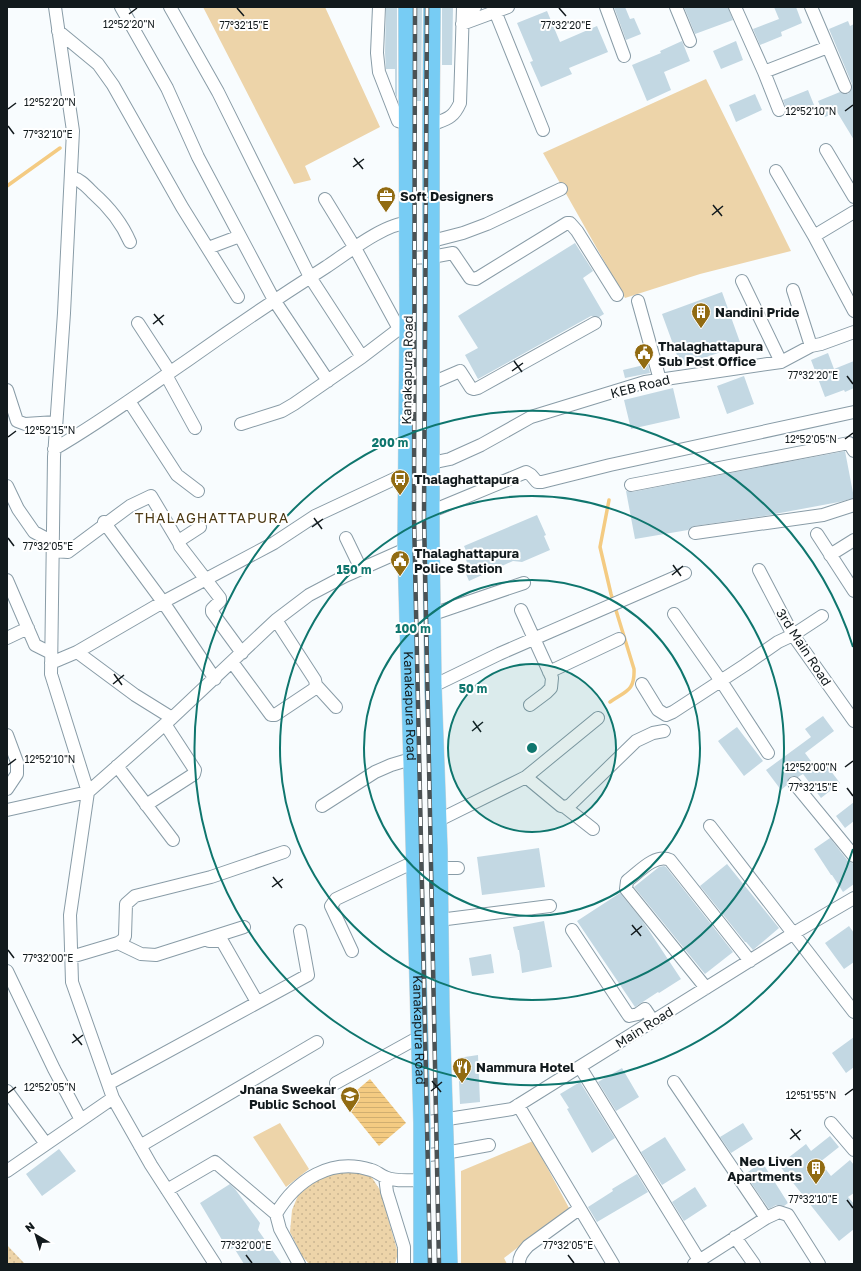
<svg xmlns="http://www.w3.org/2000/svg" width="861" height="1271" font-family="'Golos Text',sans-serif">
  <defs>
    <pattern id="park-dots" width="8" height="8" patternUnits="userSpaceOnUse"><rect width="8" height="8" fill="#edd4a9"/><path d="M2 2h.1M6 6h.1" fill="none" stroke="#cab591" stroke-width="1.8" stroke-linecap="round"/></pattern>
    <pattern id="water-rules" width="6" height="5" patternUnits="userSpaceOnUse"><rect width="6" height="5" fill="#f4cb82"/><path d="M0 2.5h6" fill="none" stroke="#d0ae70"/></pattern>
  </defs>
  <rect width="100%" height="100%" fill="#f8fcfe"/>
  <path fill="#edd4a9" d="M203 7H325L380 127 305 166 311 180 294 184Z
    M706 79 791 251 700 274 625 298 543 153Z
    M280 1123 309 1169 286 1187 253 1137Z
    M533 1141 569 1208 504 1258 507 1264H461V1171Z"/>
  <path fill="url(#park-dots)" d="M346 1170 369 1173 380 1190 398 1253 395 1264H309L302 1256 290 1232 292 1210 299 1193 318 1178Z
    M7 1245 25 1264H7Z"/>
  <path fill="url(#water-rules)" d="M370 1079 406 1123 379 1146 343 1102Z"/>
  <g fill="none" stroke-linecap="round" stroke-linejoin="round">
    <path stroke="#f4cb82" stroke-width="3.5" d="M7 186 60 148
      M609 500 600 547 611 594 634 669C635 691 626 691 610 702"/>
  </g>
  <path fill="#c3d8e3" d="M386 7H397V98L395 93V69H386L385 53Z
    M417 7H422L421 101H417Z
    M442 7H453L452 65H442Z
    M614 7H625L630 19 634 18 641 34 626 40Z
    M684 7H728L733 20 695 34Z
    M774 7H796L802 23 781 32 782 36 760 45 753 29 779 19Z
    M547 11 560 42 597 26 608 52 569 68 572 74 541 87 530 62 533 61 517 23Z
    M848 21 850 26 854 24V140L837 112 825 117 818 101 840 92 844 94H848L852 88V84L829 29Z
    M682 41 690 61 664 72 671 90 647 101 632 65 661 53 660 51Z
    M736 41 743 60 721 69 713 51Z
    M808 90 814 105 789 115 783 100Z
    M755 94 762 110 736 122 729 105Z
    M575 243 593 271 583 278 604 314 599 317 591 316 478 379 465 355 478 348 458 316Z
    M722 292 741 345 681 366 662 314Z
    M828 353 834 369 854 361V388L845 392 844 390 825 397 811 360Z
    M648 364 650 373 625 378 623 370Z
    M744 376 754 404 727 414 717 386Z
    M673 388 680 418 631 429 624 400Z
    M845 451 854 498 839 502 764 516 694 526 688 530 635 539 626 491 632 492Z
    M537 515 546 535 544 536 550 550 522 562 513 561 469 581 463 567 468 565 465 557 468 555 464 546Z
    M823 716 834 731 805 753 819 772 827 766 840 783 821 798 803 774 798 777 793 776 790 777 787 781V785L781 790 766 770 811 737 805 729Z
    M737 727 763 761 744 776 718 741Z
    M854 802V821L845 828 836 816Z
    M830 838 848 861 854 864V884L843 892 832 875H831L814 849Z
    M539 848 545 887 482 895 477 857Z
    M727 864 779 928 753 950 746 942H745L700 886Z
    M664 866 666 867 733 952 705 974 634 887 659 867Z
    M620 893 642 920 681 979 659 993 658 992 635 1007 577 921Z
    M544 921 552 967 522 973 519 950H518L513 927Z
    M849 926 854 933V962L844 969 825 943Z
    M491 954 494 973 472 976 469 958Z
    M854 1037V1067L846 1073 832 1053Z
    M478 1055 480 1102 460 1104 458 1058Z
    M622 1068 639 1097 616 1111 598 1082Z
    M580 1082 615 1138 592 1153 567 1109 569 1108 560 1094Z
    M743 1123 753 1139 731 1153 720 1137Z
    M830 1136 839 1147 820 1162 831 1176 850 1160 854 1165V1193L848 1197 854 1204V1229L839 1241 779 1165 806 1144 811 1151Z
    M665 1137 686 1170 662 1185 641 1152Z
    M59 1149 76 1171 42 1196 26 1174Z
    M762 1162 788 1203 784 1206 776 1205 769 1209 745 1174Z
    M637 1174 648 1192 597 1222 588 1207 613 1191 612 1189Z
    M230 1184 235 1189 260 1223 258 1230 282 1264H244L234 1248 228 1250 200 1203Z
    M695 1187 707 1206 684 1221 672 1202Z"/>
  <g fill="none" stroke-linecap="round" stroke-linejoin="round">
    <g stroke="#899ca7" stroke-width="14">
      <path id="minor" d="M121 7 167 88 198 157 274 300 328 381
        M170 7 218 92 310 277 362 357
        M379 7 377 53 379 72 398 121 408 124
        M606 7 624 56
        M676 7 690 41
        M735 7 764 72 779 110
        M495 11 543 130
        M463 12 475 7
        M462 24 508 7
        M58 31 98 64 113 85 182 207 238 297
        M828 47 845 87
        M764 72 828 47 811 7
        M431 125C446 119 453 119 460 103L463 7
        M826 150 854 197
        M776 171 814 236
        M71 177C80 179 86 186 93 193 109 207 121 221 130 242
        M325 199 355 248 399 329
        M854 212 814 236 854 311
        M432 241 463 233 487 224 561 189
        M208 248 240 236
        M407 258 432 257 453 253 470 278 476 279 567 223H570L577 231 617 295
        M742 281 781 362
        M793 290 811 346
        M638 301 660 380
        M138 323 170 372
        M166 375 195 428
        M432 383 460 371 471 388 474 389 478 388 595 323
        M7 390 17 421 25 424 56 422
        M129 401 177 475 198 491
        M241 424 282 411 294 404 362 357 408 322
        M54 449C101 422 144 390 188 360 233 328 279 297 326 267 346 254 385 223 408 223
        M431 463 450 459 481 445 531 417 645 382 781 362 811 346 821 344 854 332
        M631 485 849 443 854 451
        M7 486 18 509 34 532 53 542
        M432 511 526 472 531 475 537 482H542L610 465 854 412
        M104 522 163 602 215 679
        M200 527 180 540 179 543 180 546 220 598V601L212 609V612L242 653
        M695 533 823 515 854 505
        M817 534 854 591
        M346 538 361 569
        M53 551 68 552 130 506 151 496 179 543
        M830 555 854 540
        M759 570 793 635 854 721
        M7 580 35 645 51 653
        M521 610 552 678 551 688 546 693 530 705
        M433 614 524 583
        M674 614 721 681 768 753
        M7 638 28 628
        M77 652 135 695 172 718 276 620 309 595 345 576 406 549 431 545
        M232 662 271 715H275L314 689 316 685 315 680 276 620
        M51 663 77 652 163 602 274 543 315 516 407 473
        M549 672 619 639
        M642 684 658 710 666 715 673 712 745 665 778 642 793 635 822 616
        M316 685 336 707
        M433 686 499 654 685 573
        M172 718 88 792 70 915 72 982 113 1098 151 1165 215 1264
        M7 735 17 762V774L7 789
        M117 766 173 840
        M526 777 561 806 565 807 570 805 636 741 653 733 664 731
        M794 783 854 856
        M146 805 194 774 195 770 165 724
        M322 806 375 772 391 765 411 759
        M565 807 593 829
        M7 810 88 792 51 674 54 457 64 313 73 131 55 7
        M439 820 526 777 598 718
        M710 826 854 1012
        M439 868H458
        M439 920 550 906
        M572 930 629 1016 638 1014 645 1009 653 1021
        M209 941H222L257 1002
        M118 943 141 954 156 955 244 927
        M352 951 331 906 336 899 414 862
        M71 957 118 943 123 940 125 936 126 904 135 896 211 877 284 852
        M7 971 54 1069 81 1120
        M706 988 626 889 627 881C638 873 655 853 670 860L750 961
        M580 1067 699 1260
        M674 1082 766 1218
        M336 1083 419 1037
        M108 1084 308 975 300 931
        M7 1091 46 1144
        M518 1105 613 1264
        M422 1123 512 1109 794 933 854 898
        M831 1123 854 1150
        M140 1146 317 1042
        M421 1156 445 1153 489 1145
        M7 1171 113 1098
        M385 1177 387 1192 404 1247V1264
        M167 1190 215 1162 276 1214 280 1229 299 1264
        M276 1214C296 1180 331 1157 371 1170 376 1171 380 1175 385 1177 396 1182 409 1180 421 1180
        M735 1237 754 1264
        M519 1264C519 1256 523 1252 528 1246L579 1209
        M694 1264 766 1218 779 1212 788 1215 819 1264"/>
    </g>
    <g stroke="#d4d6d6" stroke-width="18">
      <g id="highway">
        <path id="s1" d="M407 7 408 322 406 549 422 1123V1264"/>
        <path d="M432 7 431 125V540L433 686 439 850 441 1012 449 1264"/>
      </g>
    </g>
    <use href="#minor" stroke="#fff" stroke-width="12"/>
    <use href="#highway" stroke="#77ccf4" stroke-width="17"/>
    <g stroke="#4b5254" stroke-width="4.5">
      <path id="rail" d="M415 7 414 516 430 1264
        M427 7 424 517 439 1264"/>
    </g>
    <use href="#rail" stroke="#fff" stroke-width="3" stroke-dasharray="9" stroke-linecap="butt"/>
  </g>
  <path fill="none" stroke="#121a1d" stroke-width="1.5" d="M237 8 244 16M559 8 566 16M129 14 137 8M8 109 16 103M845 111 853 105M8 126 14 134M354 158 363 169M353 167 364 159M713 205 722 216M712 215 723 206M154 314 163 325M153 324 164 315M514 361 522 372M512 371 523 363M847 376 853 384M8 437 16 431M845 439 853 433M314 518 322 529M312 527 323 519M8 538 14 546M673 565 681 576M672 575 683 566M114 674 122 685M113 684 124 675M473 721 481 732M472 731 483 722M8 765 16 759M845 767 853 761M847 788 853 796M273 877 282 888M272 887 283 879M632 925 641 936M631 935 642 926M8 950 14 958M73 1034 82 1045M72 1043 83 1035M432 1081 441 1092M431 1091 442 1082M8 1093 16 1087M845 1095 853 1089M791 1129 800 1140M790 1139 801 1130M847 1200 853 1208M246 1255 252 1263M568 1255 574 1263"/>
  <circle cx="532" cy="748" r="84" fill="#0f766e" fill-opacity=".12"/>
  <g fill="none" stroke="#0f766e" stroke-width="2">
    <circle cx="532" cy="748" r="84"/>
    <circle cx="532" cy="748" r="168"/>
    <circle cx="532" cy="748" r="252"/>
    <path d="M853 849A337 337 0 1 1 853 647"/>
  </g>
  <defs>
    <g id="office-pin" transform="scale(1)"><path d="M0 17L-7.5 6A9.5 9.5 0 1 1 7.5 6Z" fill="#916b12" stroke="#fff"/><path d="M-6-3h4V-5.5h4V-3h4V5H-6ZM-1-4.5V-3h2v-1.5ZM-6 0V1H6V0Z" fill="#fff"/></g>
    <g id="building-pin" transform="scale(1)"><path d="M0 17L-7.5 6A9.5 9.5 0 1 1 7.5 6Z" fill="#916b12" stroke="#fff"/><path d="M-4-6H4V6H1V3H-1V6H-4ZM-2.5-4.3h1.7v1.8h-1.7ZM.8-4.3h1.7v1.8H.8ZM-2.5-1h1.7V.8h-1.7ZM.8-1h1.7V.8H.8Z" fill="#fff"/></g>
    <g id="civic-pin" transform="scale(1)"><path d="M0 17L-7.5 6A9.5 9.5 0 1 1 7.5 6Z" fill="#916b12" stroke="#fff"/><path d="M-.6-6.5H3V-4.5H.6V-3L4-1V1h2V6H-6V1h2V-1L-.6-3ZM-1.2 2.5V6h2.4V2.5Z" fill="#fff"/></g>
    <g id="bus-pin" transform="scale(1)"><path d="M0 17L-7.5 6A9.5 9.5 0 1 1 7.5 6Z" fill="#916b12" stroke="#fff"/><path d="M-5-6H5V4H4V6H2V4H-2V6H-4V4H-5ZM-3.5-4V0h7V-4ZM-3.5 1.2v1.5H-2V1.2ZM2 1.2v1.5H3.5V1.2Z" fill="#fff"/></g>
    <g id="restaurant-pin" transform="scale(1)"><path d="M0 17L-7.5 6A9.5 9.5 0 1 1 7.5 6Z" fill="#916b12" stroke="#fff"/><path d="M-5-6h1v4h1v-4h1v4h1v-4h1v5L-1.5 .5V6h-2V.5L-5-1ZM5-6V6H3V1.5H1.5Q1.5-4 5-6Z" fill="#fff"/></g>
    <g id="school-pin" transform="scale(1)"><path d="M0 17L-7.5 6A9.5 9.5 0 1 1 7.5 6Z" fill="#916b12" stroke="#fff"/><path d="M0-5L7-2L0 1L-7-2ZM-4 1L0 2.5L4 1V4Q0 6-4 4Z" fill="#fff"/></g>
  </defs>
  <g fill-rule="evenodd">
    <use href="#office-pin" x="386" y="196"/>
    <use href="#building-pin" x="701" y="312"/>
    <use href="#civic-pin" x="644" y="353"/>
    <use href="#bus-pin" x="400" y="479"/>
    <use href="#civic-pin" x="400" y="560"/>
    <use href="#restaurant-pin" x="462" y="1067"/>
    <use href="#school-pin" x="350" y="1096"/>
    <use href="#building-pin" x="816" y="1168"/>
  </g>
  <g text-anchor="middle" stroke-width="4" stroke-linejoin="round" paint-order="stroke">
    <g font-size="13" font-weight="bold" fill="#121a1d" stroke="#fff" text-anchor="start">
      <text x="400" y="201">Soft Designers</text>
      <text x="715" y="317">Nandini Pride</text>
      <text x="658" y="351">Thalaghattapura<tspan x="658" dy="15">Sub Post Office</tspan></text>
      <text x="414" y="484">Thalaghattapura</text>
      <text x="414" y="558">Thalaghattapura<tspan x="414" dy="15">Police Station</tspan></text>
      <text x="476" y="1072">Nammura Hotel</text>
      <text x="336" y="1094" text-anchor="end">Jnana Sweekar<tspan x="336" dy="15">Public School</tspan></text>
      <text x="802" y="1166" text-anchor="end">Neo Liven<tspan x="802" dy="15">Apartments</tspan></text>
    </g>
    <g font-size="13" fill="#121a1d" stroke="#fff">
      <text transform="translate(407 370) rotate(-89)" y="5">Kanakapura Road</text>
      <text transform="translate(640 386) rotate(-14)" y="5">KEB Road</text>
      <text transform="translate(804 647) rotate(57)" y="5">3rd Main Road</text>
      <text dy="5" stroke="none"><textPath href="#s1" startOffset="699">Kanakapura Road</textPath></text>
      <text transform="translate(644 1027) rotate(-32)" y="5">Main Road</text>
      <text dy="5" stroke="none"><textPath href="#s1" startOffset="1023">Kanakapura Road</textPath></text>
    </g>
    <g font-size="14" letter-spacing="1" fill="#4c3913" stroke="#fff">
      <text x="212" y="523">THALAGHATTAPURA</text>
    </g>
  </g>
  <g font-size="10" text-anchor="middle" fill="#121a1d" stroke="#fff" stroke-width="4" stroke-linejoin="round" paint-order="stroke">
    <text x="129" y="28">12°52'20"N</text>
    <text x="244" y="29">77°32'15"E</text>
    <text x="566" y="29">77°32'20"E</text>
    <text x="50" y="106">12°52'20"N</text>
    <text x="811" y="115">12°52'10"N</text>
    <text x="48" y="138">77°32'10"E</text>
    <text x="813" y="379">77°32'20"E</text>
    <text x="50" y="434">12°52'15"N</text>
    <text x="811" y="443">12°52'05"N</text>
    <text x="48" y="550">77°32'05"E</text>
    <text x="50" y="763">12°52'10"N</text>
    <text x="811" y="771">12°52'00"N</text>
    <text x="813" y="791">77°32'15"E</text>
    <text x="48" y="962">77°32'00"E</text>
    <text x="50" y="1091">12°52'05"N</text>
    <text x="811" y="1099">12°51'55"N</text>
    <text x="813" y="1203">77°32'10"E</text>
    <text x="246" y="1249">77°32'00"E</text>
    <text x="568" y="1249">77°32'05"E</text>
  </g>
  <circle cx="532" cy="748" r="6" fill="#0f766e" stroke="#fff" stroke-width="2"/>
  <g font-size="12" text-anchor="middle" font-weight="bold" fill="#0f766e" stroke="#fff" stroke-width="4" stroke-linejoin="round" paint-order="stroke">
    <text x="390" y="447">200 m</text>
    <text x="354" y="574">150 m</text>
    <text x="413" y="633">100 m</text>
    <text x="473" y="693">50 m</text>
  </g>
  <rect width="861" height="1271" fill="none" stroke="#121a1d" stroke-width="16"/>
  <g transform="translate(36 1235) rotate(322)" stroke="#ffffff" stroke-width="3" paint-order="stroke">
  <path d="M0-3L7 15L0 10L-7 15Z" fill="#121a1d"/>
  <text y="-6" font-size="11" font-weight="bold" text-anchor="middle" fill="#121a1d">N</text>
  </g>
</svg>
